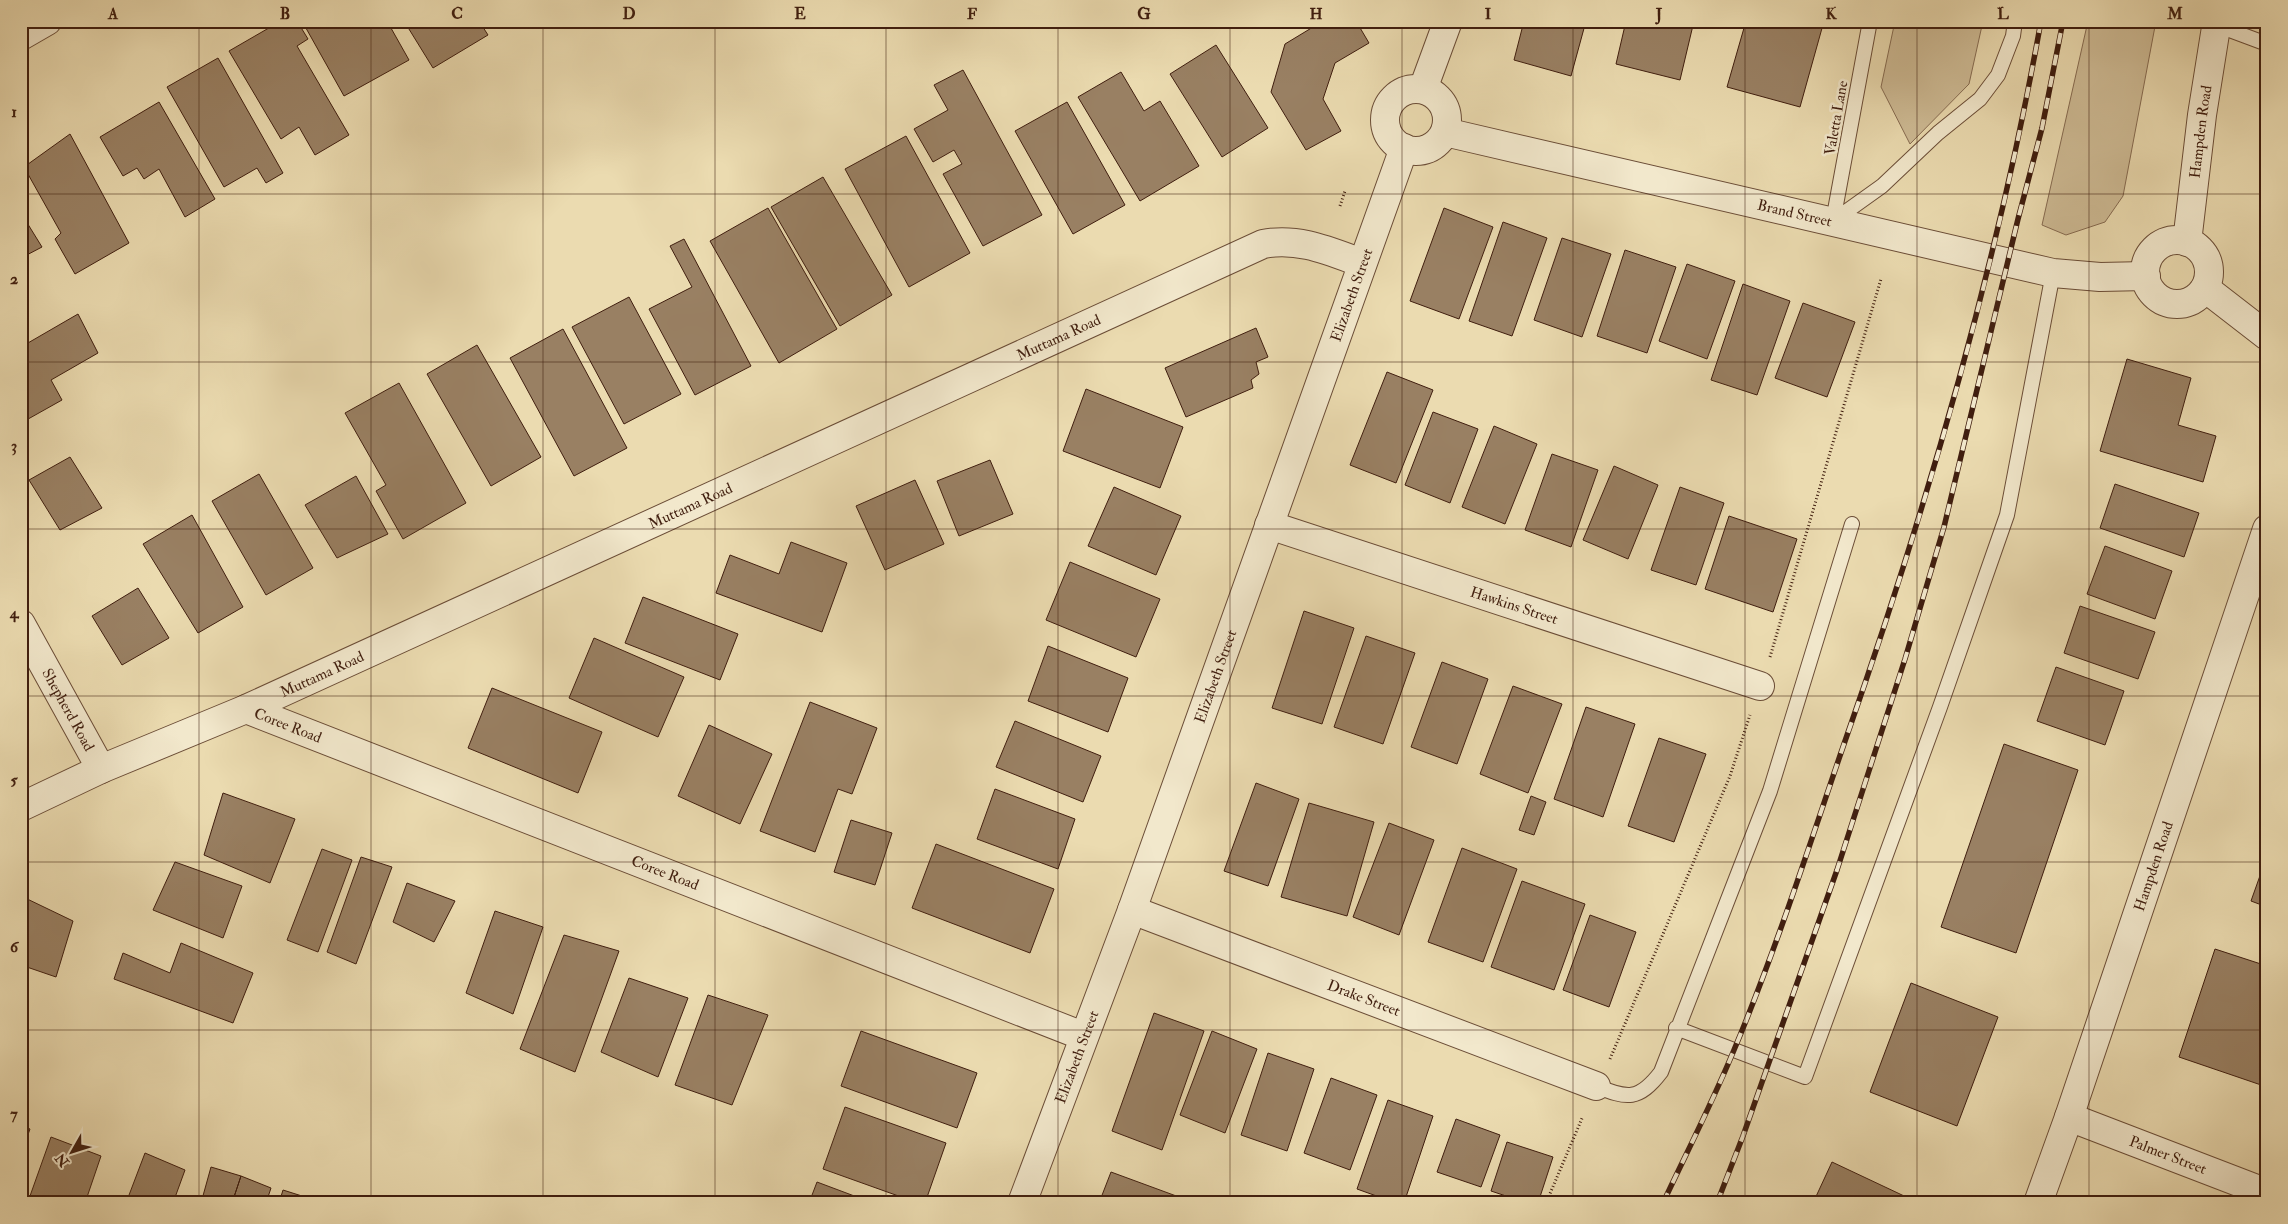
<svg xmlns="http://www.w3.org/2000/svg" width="2288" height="1224" font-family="'IM FELL Double Pica',serif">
  <rect width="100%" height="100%" fill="#ebdbb0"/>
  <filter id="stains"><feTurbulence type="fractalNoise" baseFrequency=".004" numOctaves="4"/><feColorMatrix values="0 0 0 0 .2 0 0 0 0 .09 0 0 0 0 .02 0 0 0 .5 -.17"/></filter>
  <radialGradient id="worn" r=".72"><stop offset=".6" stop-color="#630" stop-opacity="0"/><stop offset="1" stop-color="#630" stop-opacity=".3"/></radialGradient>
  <path fill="#cebb95" stroke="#876c52" d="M1895 21H1983L1969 84 1910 144 1881 87Z
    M2088 21H2156L2123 196 2105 222 2066 235 2042 225Z"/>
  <path fill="#998063" stroke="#401e0f" d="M272 21H297L308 39 297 46 349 135 315 155 299 127 281 139 229 51 274 25Z
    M302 21H387L409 60 344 96Z
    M404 21H479L488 35 433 68Z
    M1323 21H1356L1369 43 1335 63 1323 99 1341 131 1306 150 1271 92 1285 44Z
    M1524 21H1586L1571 76 1514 60Z
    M1626 21H1694L1680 80 1616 64Z
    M1746 21H1824L1800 107 1727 87Z
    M1216 45 1268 128 1222 157 1170 74Z
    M218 58 283 173 266 183 257 168 224 187 167 87Z
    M963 70 1042 215 983 246 943 174 962 164 954 150 933 162 914 129 948 110 934 85Z
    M1121 72 1144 111 1160 101 1199 166 1140 201 1078 97Z
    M159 102 215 199 185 217 159 169 144 179 137 168 123 176 100 137Z
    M1067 102 1125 205 1073 234 1015 131Z
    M70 134 129 243 75 274 55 239 61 233 24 167Z
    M906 136 970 253 909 287 845 169Z
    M823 177 892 295 840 326 771 207Z
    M768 208 837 329 779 363 710 241Z
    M1444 208 1493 227 1459 319 1410 301Z
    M21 213 42 247 21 258Z
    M1503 222 1547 238 1512 336 1469 321Z
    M1562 238 1611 254 1582 337 1534 320Z
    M684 239 751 366 695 395 649 309 692 287 670 246Z
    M1625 250 1676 267 1647 353 1597 336Z
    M1687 264 1735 281 1707 359 1659 341Z
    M1743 284 1790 301 1757 395 1711 380Z
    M629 297 681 394 624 424 572 327Z
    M1803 303 1855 322 1827 397 1775 378Z
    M78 314 98 353 51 380 62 400 21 423V347Z
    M1256 328 1268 357 1256 362 1259 374 1251 380 1253 388 1186 417 1165 368Z
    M563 329 627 448 574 476 510 358Z
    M477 345 541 457 491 486 427 374Z
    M2127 359 2191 378 2178 425 2216 436 2203 482 2100 451Z
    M1387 372 1433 390 1396 483 1350 465Z
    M399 383 466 503 403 539 376 491 386 485 345 413Z
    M1086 389 1183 427 1160 488 1063 451Z
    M1433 412 1478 429 1450 503 1405 485Z
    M1494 426 1537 444 1505 524 1462 507Z
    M1552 454 1598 470 1571 547 1525 530Z
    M70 457 102 508 60 530 29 480Z
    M990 460 1013 514 959 536 937 481Z
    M1614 466 1658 485 1628 559 1583 540Z
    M259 474 313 568 266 595 212 501Z
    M356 476 388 534 337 558 305 505Z
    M915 480 944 544 885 570 856 506Z
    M2115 484 2199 513 2184 557 2100 528Z
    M1114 487 1181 516 1156 575 1088 546Z
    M1680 487 1724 503 1696 585 1651 570Z
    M192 515 243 607 198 633 143 544Z
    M1729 516 1797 539 1773 612 1705 589Z
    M791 542 847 563 822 632 716 593 730 555 779 574Z
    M2105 546 2172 571 2155 619 2087 594Z
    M1070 562 1160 599 1136 657 1046 620Z
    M138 588 169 638 122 665 92 616Z
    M643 597 738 634 720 680 625 643Z
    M2080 606 2155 632 2138 679 2064 653Z
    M1304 611 1354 628 1322 724 1272 708Z
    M1366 636 1415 653 1383 744 1334 727Z
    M594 638 684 677 658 737 569 698Z
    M1048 646 1128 678 1108 732 1028 701Z
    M1442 662 1488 679 1457 764 1411 747Z
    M2056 667 2124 691 2105 745 2037 721Z
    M1513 686 1562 704 1528 793 1480 774Z
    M492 688 602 732 578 793 468 748Z
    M810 702 877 728 852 794 838 789 815 852 760 831Z
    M1586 707 1635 724 1603 817 1554 799Z
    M1015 721 1101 756 1083 802 996 767Z
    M709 725 772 754 740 824 678 796Z
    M1659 738 1706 754 1674 842 1628 826Z
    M2004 744 2078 770 2016 953 1941 927Z
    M1256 783 1299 799 1268 886 1224 871Z
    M995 789 1075 819 1058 869 977 839Z
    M223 793 295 819 270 883 204 855Z
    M1531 796 1546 802 1534 835 1519 830Z
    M1309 803 1374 822 1347 916 1281 897Z
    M851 820 892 833 875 885 834 872Z
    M1389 823 1434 840 1399 935 1353 917Z
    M936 844 1054 889 1030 953 912 908Z
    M1462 848 1517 869 1483 962 1428 942Z
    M322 849 352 860 318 952 287 940Z
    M2267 856V907L2251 901Z
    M361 857 392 867 356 964 327 952Z
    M175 862 242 886 223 938 153 910Z
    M1522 881 1585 904 1554 990 1491 967Z
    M407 883 455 901 434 942 393 922Z
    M21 896 73 921 56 977 21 965Z
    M495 911 543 927 513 1014 466 993Z
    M1590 915 1636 932 1609 1007 1563 990Z
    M564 935 619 951 575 1072 520 1049Z
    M181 943 253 973 233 1023 114 979 123 953 170 973Z
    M2215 949 2267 966V1087L2179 1057Z
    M629 978 688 998 658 1077 601 1052Z
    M1911 983 1998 1017 1957 1126 1870 1092Z
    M708 995 768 1015 732 1105 675 1085Z
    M1154 1013 1204 1031 1162 1150 1112 1131Z
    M861 1031 977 1073 957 1128 841 1086Z
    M1212 1031 1257 1049 1225 1133 1180 1115Z
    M1268 1053 1314 1069 1287 1151 1241 1135Z
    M1331 1078 1377 1095 1350 1170 1304 1153Z
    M1388 1100 1433 1116 1404 1203H1396L1357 1189Z
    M845 1107 946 1143 925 1203H918L823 1169Z
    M1456 1119 1500 1135 1481 1187 1437 1172Z
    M21 1125 30 1129 21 1154Z
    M51 1137 101 1156 85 1203H49L30 1196Z
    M1507 1142 1553 1157 1538 1203H1527L1491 1191Z
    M145 1153 185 1170 173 1203H126Z
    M1832 1162 1919 1203H1813Z
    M211 1167 241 1176 232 1203H201Z
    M1111 1172 1179 1197 1177 1203H1099Z
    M241 1176 271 1188 266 1203H232Z
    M817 1182 873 1203H809Z
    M283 1190 324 1203H279Z"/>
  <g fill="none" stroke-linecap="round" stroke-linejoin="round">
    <g stroke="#6b4d37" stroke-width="16">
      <path id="service" d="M2216 25 2267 44
        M1833 221 1882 186 1938 133 1980 99 1998 75 2013 36 2015 21
        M1833 221 1870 21
        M1676 1028 1805 1077 1940 707 2007 515 2053 273
        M1596 1086C1627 1099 1639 1101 1661 1072L1770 791 1852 524"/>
    </g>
    <g stroke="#6b4d37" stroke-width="30">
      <g id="minor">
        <path d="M21 36 47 21"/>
        <path id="s1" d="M1269 525 1760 686"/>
        <path id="s2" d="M21 624 101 769"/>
        <path id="s3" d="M246 709 1083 1036"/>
        <path id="s4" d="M21 807 101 769 246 709 1263 244C1298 237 1329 251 1362 263"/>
        <path id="s5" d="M1132 910 1596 1086"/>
        <path id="s6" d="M2069 1117 2267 1193"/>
      </g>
    </g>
    <g stroke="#6b4d37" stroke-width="30">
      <g id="tertiary">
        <path d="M1423 89 1448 21"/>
        <circle cx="1416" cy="120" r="31"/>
        <path id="s7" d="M1445 132 2053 273 2100 277 2146 276"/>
        <circle cx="2177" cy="272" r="32"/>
        <path id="s8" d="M2187 242 2202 115 2217 21"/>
        <path d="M2205 288 2267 336"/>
        <path id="s9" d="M1022 1203 1132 910 1404 148"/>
        <path id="s10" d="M2038 1203 2069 1117 2267 529"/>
      </g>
    </g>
    <path stroke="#401e0f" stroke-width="3" stroke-dasharray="1 2.5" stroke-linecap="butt" d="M1340 206 1345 191
      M1770 657 1881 279
      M1610 1059 1730 776 1750 715
      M1546 1203 1583 1116"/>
    <use href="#service" stroke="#f2e8cc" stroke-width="14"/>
    <use href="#minor" stroke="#f2e8cc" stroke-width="28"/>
    <use href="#tertiary" stroke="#f2e8cc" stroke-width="28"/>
    <g stroke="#401e0f" stroke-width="5.5">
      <path id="rail" d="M1663 1203C1687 1152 1713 1101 1734 1050 1776 950 1809 846 1844 744 1927 508 1997 268 2041 21
        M1717 1203 1743 1136 1837 870 1905 659 1944 527 2018 219 2042 128 2063 21"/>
    </g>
    <use href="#rail" stroke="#f2e8cc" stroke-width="4" stroke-dasharray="11" stroke-linecap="butt"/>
  </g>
  <path fill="none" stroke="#401e0f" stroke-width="1" stroke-opacity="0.55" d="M199 21V1203M371 21V1203M543 21V1203M715 21V1203M886 21V1203M1058 21V1203M1230 21V1203M1402 21V1203M1573 21V1203M1745 21V1203M1917 21V1203M2089 21V1203M21 194H2267M21 362H2267M21 529H2267M21 696H2267M21 862H2267M21 1030H2267"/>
  <g text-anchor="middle" stroke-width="5" stroke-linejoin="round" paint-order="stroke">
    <g font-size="15" fill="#401e0f" stroke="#f2e8cc">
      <text transform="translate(1836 118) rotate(-80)" y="5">Valetta Lane</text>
      <text dy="5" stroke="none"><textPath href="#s8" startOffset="111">Hampden Road</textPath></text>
      <text dy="5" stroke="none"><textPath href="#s7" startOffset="359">Brand Street</textPath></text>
      <text dy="5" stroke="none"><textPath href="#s9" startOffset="966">Elizabeth Street</textPath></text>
      <text dy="5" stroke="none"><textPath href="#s4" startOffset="1139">Muttama Road</textPath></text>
      <text dy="5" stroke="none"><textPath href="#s4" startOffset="734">Muttama Road</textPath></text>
      <text dy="5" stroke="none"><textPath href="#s1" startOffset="258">Hawkins Street</textPath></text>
      <text dy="5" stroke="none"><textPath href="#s4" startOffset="329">Muttama Road</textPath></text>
      <text dy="5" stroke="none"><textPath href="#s9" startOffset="561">Elizabeth Street</textPath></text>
      <text dy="5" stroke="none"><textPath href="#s2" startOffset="98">Shepherd Road</textPath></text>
      <text dy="5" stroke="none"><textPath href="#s3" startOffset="45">Coree Road</textPath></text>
      <text dy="5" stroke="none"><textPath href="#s10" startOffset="356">Hampden Road</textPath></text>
      <text dy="5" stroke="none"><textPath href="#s3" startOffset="450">Coree Road</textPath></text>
      <text dy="5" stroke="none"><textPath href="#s5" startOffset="248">Drake Street</textPath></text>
      <text dy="5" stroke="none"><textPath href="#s9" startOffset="156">Elizabeth Street</textPath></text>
      <text dy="5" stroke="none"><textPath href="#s6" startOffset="106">Palmer Street</textPath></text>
    </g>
  </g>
  <rect width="2288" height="1224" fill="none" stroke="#ebdbb0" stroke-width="55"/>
  <g transform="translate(72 1152) rotate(231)" stroke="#f2e8cc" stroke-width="4" paint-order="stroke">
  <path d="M0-4L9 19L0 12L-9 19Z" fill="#401e0f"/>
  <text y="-8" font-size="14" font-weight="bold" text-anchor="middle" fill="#401e0f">N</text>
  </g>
  <rect x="28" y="28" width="2232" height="1168" fill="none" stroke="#401e0f" stroke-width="2"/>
  <g font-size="16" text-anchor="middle" font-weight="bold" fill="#401e0f">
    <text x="113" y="19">A</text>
    <text x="285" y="19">B</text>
    <text x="457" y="19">C</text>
    <text x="629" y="19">D</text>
    <text x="800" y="19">E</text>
    <text x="972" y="19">F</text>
    <text x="1144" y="19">G</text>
    <text x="1316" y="19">H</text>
    <text x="1488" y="19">I</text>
    <text x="1659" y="19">J</text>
    <text x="1831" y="19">K</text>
    <text x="2003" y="19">L</text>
    <text x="2175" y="19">M</text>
    <text x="14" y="117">1</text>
    <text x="14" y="284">2</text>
    <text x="14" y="451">3</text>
    <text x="14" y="618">4</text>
    <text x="14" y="785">5</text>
    <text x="14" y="952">6</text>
    <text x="14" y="1119">7</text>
  </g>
  <rect width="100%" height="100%" filter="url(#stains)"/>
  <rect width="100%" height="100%" fill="url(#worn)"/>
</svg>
